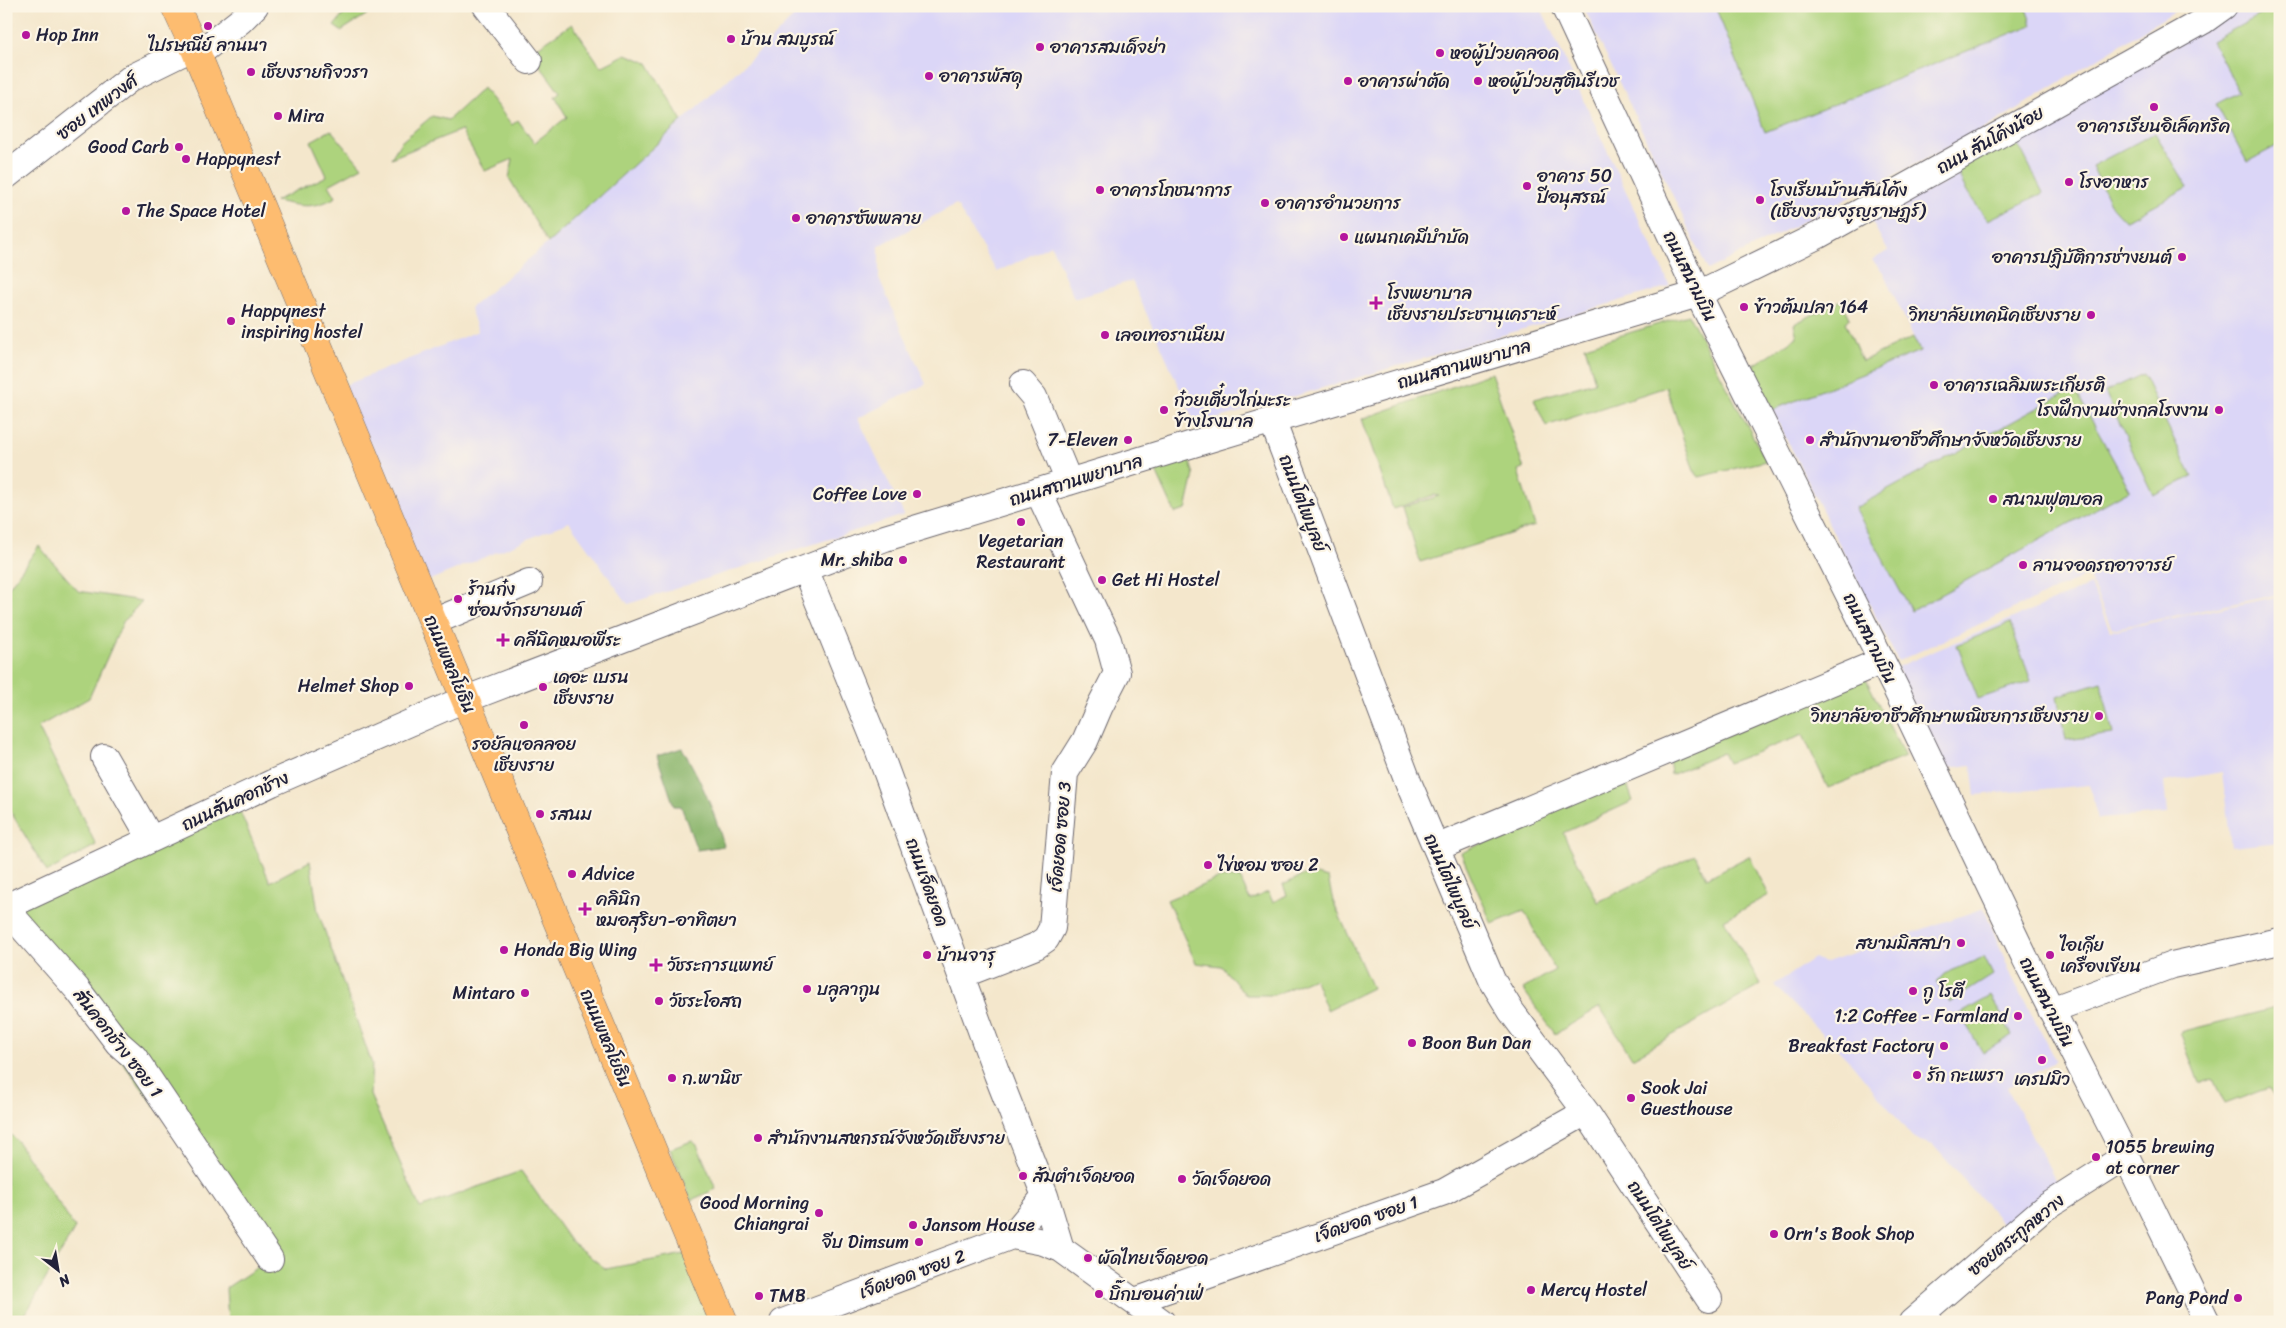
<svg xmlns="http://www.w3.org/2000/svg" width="2286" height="1328" font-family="Sriracha,'Playpen Sans Thai',sans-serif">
  <rect width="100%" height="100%" fill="#fcf5e5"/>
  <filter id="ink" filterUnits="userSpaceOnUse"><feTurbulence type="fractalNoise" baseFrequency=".02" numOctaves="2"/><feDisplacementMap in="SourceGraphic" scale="10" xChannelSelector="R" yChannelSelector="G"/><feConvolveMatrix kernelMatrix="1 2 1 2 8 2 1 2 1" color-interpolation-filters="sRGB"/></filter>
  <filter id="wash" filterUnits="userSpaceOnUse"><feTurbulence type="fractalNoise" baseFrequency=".0096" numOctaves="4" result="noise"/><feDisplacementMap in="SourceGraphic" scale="20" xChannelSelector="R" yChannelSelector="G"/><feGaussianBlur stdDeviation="1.12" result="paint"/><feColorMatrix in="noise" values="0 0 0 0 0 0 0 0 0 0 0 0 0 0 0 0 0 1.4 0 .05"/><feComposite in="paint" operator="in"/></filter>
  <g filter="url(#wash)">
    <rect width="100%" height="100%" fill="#f4e7cc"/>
    <path fill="#dbd6f7" d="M804 6H1540L1670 286 1196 425 1132 281 1074 298 1051 245 997 272 956 204 879 246V279L926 384 858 418 904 515 628 604 569 522 418 585 336 389 478 331 470 308 548 243 766 45Z
      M1583 6H2183L1984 129 1708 270Z
      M2244 6H2280V594L2112 629 2088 575 1898 661 1772 410 1920 351 1883 272 1872 260 1888 251 1871 220 1959 175 1958 168 2024 133Z
      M2091 585 2110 631 2280 596V842L2231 847 2222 772 2164 782 2167 814 2098 819 2089 785 1975 795 1971 765 1940 769 1897 667Z
      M1984 908 2012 977 2056 1061 2007 1088 2062 1193 2010 1232 1933 1145 1914 1139 1853 1065 1774 985 1814 958 1824 963Z"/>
    <path fill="#add37d" stroke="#687a5c" d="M342 6H380L341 31 334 26 344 14Z
      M1715 6H2025L2032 25 1765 132Z
      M2275 7 2280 17V144L2247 162 2216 104 2239 92 2212 41Z
      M572 24 601 67 626 54 648 63 682 121 548 243 509 178 513 159 485 171 461 130 391 158 401 142 432 116 448 120 483 88 512 125 518 120 534 143 567 117 555 97 560 93 530 52Z
      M331 130 362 167 329 185 336 197C313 210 300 206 275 201L327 176 311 141Z
      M2155 133 2188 187 2125 221 2112 207 2092 166Z
      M2010 138 2021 149 2043 193 1988 220C1977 206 1960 186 1958 168Z
      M1848 297 1853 302 1845 308 1850 318 1845 322 1862 361 1913 337 1920 351 1772 410 1754 365 1797 337 1794 324Z
      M1689 315 1766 461 1699 477 1694 471 1666 387 1546 426 1534 399 1595 382 1585 346Z
      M1491 373 1524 469 1518 471 1535 526 1420 562 1403 507 1439 496 1434 495 1393 509 1362 419Z
      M2143 374 2192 477 2153 495 2105 392Z
      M2074 388 2130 490 1911 611 1855 508Z
      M1189 459 1194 475 1186 510 1175 513 1155 469Z
      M39 546 78 591 142 601 123 622 89 698 38 727 96 845 47 872 6 804V591Z
      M2010 623 2031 681 1978 699 1957 645Z
      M1864 675 1905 757 1828 788 1803 735 1728 763 1723 753 1671 775 1669 757Z
      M2101 682 2113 734 2066 740 2057 696Z
      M1625 778 1633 801 1563 833 1598 902 1695 855 1707 878 1749 856 1769 895 1724 920 1761 985 1632 1058 1600 1007 1555 1034 1523 989 1555 970 1524 911 1492 924 1461 853Z
      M235 800 270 882 310 861 318 912 372 1064 370 1095 420 1208 521 1171 571 1242 606 1269 695 1252 724 1322H228L226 1288 270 1259 6 907Z
      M1308 873 1328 878 1333 901 1372 988 1327 1010 1314 978 1274 995H1246L1221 966 1196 963 1167 900 1220 878H1240L1250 900 1268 892 1273 902 1287 895 1283 885Z
      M1984 957 1993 975 1949 1003 1937 982 1944 974Z
      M1991 996 2012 1035 1983 1053 1960 1014Z
      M2280 1007V1100H2276L2268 1088 2225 1104 2213 1078 2199 1083 2180 1032Z
      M6 1130 17 1141 75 1228 21 1322H6Z
      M692 1141 697 1145 716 1189 691 1200 670 1149Z"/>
    <path fill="#8ab56c" stroke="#566c54" d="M682 748C701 780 714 810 724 846L697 850 681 806H674L657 756Z"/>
  </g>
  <g filter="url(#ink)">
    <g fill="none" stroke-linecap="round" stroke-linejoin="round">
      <g stroke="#6c676e" stroke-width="28">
        <path id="minor" d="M486 6 529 61
          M1564 6 1698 294 1895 687 2025 958 2126 1156 2207 1322
          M197 55 240 21 255 6
          M6 176 131 78 194 47
          M1023 384 1034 397 1069 482
          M1272 420 1409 784 1492 980 1511 1011 1586 1112 1709 1299
          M805 569 877 746 997 1074 1045 1196 1061 1249
          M433 622 529 582
          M104 757 151 839
          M1436 848 1882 661
          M6 907 272 783 451 705 885 538 1193 444 1698 294 1819 235 2203 21 2224 6
          M6 909 77 989 118 1043 134 1057 270 1259
          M962 975 1036 946 1046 939 1052 928 1065 773 1085 741 1100 706 1117 673 1108 640 1038 491
          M2051 1010 2172 965 2280 941
          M1012 1236 1043 1242 1061 1249 1162 1322
          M1012 1236 1045 1196
          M1135 1301 1444 1192 1586 1112
          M783 1322 1012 1236
          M1912 1322 2043 1209 2126 1156"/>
      </g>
      <g stroke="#6c676e" stroke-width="29">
        <path id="major" d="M175 6 194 47 724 1322"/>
      </g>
      <use href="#minor" stroke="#fff" stroke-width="26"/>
      <use href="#major" stroke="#fdbc70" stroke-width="28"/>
    </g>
  </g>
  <g fill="#b5179e" stroke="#fcf5e5" stroke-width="2">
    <circle cx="208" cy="26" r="5"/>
    <circle cx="26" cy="35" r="5"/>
    <circle cx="731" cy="39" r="5"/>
    <circle cx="1040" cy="47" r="5"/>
    <circle cx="1440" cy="53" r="5"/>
    <circle cx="251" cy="72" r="5"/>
    <circle cx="929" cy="76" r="5"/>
    <circle cx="1348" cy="81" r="5"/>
    <circle cx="1478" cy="81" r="5"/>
    <circle cx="2154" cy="107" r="5"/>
    <circle cx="278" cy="116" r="5"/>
    <circle cx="179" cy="147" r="5"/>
    <circle cx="186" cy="159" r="5"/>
    <circle cx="2069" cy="182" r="5"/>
    <circle cx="1527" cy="186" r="5"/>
    <circle cx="1100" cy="190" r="5"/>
    <circle cx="1760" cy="200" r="5"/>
    <circle cx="1265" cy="203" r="5"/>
    <circle cx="126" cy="211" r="5"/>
    <circle cx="796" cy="218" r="5"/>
    <circle cx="1344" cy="237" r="5"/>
    <circle cx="2182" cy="257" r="5"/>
    <path d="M1373.5 295.5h5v5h5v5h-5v5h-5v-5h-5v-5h5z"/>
    <circle cx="1744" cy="307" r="5"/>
    <circle cx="2091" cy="315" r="5"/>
    <circle cx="231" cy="321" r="5"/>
    <circle cx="1105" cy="335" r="5"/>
    <circle cx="1934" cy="385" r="5"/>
    <circle cx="1164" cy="410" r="5"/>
    <circle cx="2219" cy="410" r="5"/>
    <circle cx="1128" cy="440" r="5"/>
    <circle cx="1810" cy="440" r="5"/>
    <circle cx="917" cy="494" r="5"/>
    <circle cx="1993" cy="499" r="5"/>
    <circle cx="1021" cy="522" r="5"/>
    <circle cx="903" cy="560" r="5"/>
    <circle cx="2023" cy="565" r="5"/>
    <circle cx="1102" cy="580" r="5"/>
    <circle cx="458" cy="599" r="5"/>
    <path d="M500.5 632.5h5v5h5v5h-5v5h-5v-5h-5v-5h5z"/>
    <circle cx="409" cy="686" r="5"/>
    <circle cx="543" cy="687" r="5"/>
    <circle cx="2099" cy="716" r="5"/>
    <circle cx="524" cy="725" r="5"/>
    <circle cx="540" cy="814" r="5"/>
    <circle cx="1208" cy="865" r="5"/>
    <circle cx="572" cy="874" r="5"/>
    <path d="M582.5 901.5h5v5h5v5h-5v5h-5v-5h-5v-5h5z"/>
    <circle cx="1961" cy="943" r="5"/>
    <circle cx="504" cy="950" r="5"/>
    <circle cx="927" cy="955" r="5"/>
    <circle cx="2050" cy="955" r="5"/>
    <path d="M653.5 957.5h5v5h5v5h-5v5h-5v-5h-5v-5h5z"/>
    <circle cx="807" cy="989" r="5"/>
    <circle cx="1913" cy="991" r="5"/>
    <circle cx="525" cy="993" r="5"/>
    <circle cx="659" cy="1001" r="5"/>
    <circle cx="2018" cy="1016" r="5"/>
    <circle cx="1412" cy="1043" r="5"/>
    <circle cx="1944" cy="1046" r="5"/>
    <circle cx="2042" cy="1060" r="5"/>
    <circle cx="1917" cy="1075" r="5"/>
    <circle cx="672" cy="1078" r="5"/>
    <circle cx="1631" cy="1098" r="5"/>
    <circle cx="758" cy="1138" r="5"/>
    <circle cx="2096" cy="1157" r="5"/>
    <circle cx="1023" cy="1176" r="5"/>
    <circle cx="1182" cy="1179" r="5"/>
    <circle cx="819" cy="1213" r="5"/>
    <circle cx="913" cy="1225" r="5"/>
    <circle cx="1774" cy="1234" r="5"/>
    <circle cx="919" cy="1242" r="5"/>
    <circle cx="1088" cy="1258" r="5"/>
    <circle cx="1531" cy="1290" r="5"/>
    <circle cx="1099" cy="1294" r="5"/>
    <circle cx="759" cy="1296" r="5"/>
    <circle cx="2238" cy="1298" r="5"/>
  </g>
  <g text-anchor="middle" stroke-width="4.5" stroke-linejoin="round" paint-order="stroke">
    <g font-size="18" fill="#22223b" stroke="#fcf5e5" text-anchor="start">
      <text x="36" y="41">Hop Inn</text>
      <text x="741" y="45">บ้าน สมบูรณ์</text>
      <text x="208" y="51" text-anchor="middle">ไปรษณีย์ ลานนา</text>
      <text x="1050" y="53">อาคารสมเด็จย่า</text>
      <text x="1450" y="59">หอผู้ป่วยคลอด</text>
      <text x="261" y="78">เชียงรายกิจวรา</text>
      <text x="939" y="82">อาคารพัสดุ</text>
      <text x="1358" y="87">อาคารผ่าตัด</text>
      <text x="1488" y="87">หอผู้ป่วยสูตินรีเวช</text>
      <text x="288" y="122">Mira</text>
      <text x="2154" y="132" text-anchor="middle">อาคารเรียนอิเล็คทริค</text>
      <text x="169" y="153" text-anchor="end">Good Carb</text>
      <text x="196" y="165">Happynest</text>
      <text x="1537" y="182">อาคาร 50<tspan x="1537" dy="21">ปีอนุสรณ์</tspan></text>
      <text x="2079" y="188">โรงอาหาร</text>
      <text x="1110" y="196">อาคารโภชนาการ</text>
      <text x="1770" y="196">โรงเรียนบ้านสันโค้ง<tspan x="1770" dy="21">(เชียงรายจรูญราษฎร์)</tspan></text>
      <text x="1275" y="209">อาคารอำนวยการ</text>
      <text x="136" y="217">The Space Hotel</text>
      <text x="806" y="224">อาคารซัพพลาย</text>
      <text x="1354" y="243">แผนกเคมีบำบัด</text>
      <text x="2172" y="263" text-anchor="end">อาคารปฏิบัติการช่างยนต์</text>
      <text x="1387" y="299">โรงพยาบาล<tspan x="1387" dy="21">เชียงรายประชานุเคราะห์</tspan></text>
      <text x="1754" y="313">ข้าวต้มปลา 164</text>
      <text x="241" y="317">Happynest<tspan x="241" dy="21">inspiring hostel</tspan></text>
      <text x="2081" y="321" text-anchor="end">วิทยาลัยเทคนิคเชียงราย</text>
      <text x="1115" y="341">เลอเทอราเนียม</text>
      <text x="1944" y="391">อาคารเฉลิมพระเกียรติ</text>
      <text x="1174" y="406">ก๋วยเตี๋ยวไก่มะระ<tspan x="1174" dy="21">ข้างโรงบาล</tspan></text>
      <text x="2209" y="416" text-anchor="end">โรงฝึกงานช่างกลโรงงาน</text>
      <text x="1118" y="446" text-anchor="end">7-Eleven</text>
      <text x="1820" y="446">สำนักงานอาชีวศึกษาจังหวัดเชียงราย</text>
      <text x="907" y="500" text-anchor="end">Coffee Love</text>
      <text x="2003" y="505">สนามฟุตบอล</text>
      <text x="1021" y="547" text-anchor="middle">Vegetarian<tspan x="1021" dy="21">Restaurant</tspan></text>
      <text x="893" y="566" text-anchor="end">Mr. shiba</text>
      <text x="2033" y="571">ลานจอดรถอาจารย์</text>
      <text x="1112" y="586">Get Hi Hostel</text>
      <text x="468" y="595">ร้านก๋ง<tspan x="468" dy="21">ซ่อมจักรยายนต์</tspan></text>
      <text x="514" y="646">คลีนิคหมอพีระ</text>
      <text x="553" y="683">เดอะ เบรน<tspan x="553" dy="21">เชียงราย</tspan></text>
      <text x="399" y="692" text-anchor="end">Helmet Shop</text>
      <text x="2089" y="722" text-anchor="end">วิทยาลัยอาชีวศึกษาพณิชยการเชียงราย</text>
      <text x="524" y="750" text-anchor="middle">รอยัลแอลลอย<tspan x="524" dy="21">เชียงราย</tspan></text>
      <text x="550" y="820">รสนม</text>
      <text x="1218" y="871">ไข่หอม ซอย 2</text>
      <text x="582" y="880">Advice</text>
      <text x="596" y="905">คลินิก<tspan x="596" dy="21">หมอสุริยา-อาทิตยา</tspan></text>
      <text x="1951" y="949" text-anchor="end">สยามมิสสปา</text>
      <text x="2060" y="951">ไอเดีย<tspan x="2060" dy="21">เครื่องเขียน</tspan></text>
      <text x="514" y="956">Honda Big Wing</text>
      <text x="937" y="961">บ้านจารุ</text>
      <text x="667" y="971">วัชระการแพทย์</text>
      <text x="817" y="995">บลูลากูน</text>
      <text x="1923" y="997">กู โรตี</text>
      <text x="515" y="999" text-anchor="end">Mintaro</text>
      <text x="669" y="1007">วัชระโอสถ</text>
      <text x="2008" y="1022" text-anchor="end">1:2 Coffee - Farmland</text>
      <text x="1422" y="1049">Boon Bun Dan</text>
      <text x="1934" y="1052" text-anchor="end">Breakfast Factory</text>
      <text x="1927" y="1081">รัก กะเพรา</text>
      <text x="682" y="1084">ก.พานิช</text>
      <text x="2042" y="1085" text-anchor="middle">เครปมิว</text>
      <text x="1641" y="1094">Sook Jai<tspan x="1641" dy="21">Guesthouse</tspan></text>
      <text x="768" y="1144">สำนักงานสหกรณ์จังหวัดเชียงราย</text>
      <text x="2106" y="1153">1055 brewing<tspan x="2106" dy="21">at corner</tspan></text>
      <text x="1033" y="1182">ส้มตำเจ็ดยอด</text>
      <text x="1192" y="1185">วัดเจ็ดยอด</text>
      <text x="809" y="1209" text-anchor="end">Good Morning<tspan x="809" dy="21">Chiangrai</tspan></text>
      <text x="923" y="1231">Jansom House</text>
      <text x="1784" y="1240">Orn's Book Shop</text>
      <text x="909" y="1248" text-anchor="end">จีบ Dimsum</text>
      <text x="1098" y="1264">ผัดไทยเจ็ดยอด</text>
      <text x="1541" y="1296">Mercy Hostel</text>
      <text x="1109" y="1300">บิ๊กบอนค่าเฟ่</text>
      <text x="769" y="1302">TMB</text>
      <text x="2228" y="1304" text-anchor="end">Pang Pond</text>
    </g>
    <g font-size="18" fill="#22223b" stroke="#fcf5e5">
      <text transform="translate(97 107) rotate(-37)" y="6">ซอย เทพวงศ์</text>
      <text transform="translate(1990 140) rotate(-29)" y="6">ถนน สันโค้งน้อย</text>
      <text transform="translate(1690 276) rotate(64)" y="6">ถนนสนามบิน</text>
      <text transform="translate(1464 364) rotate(-16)" y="6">ถนนสถานพยาบาล</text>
      <text transform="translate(1076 480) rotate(-17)" y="6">ถนนสถานพยาบาล</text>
      <text transform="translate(1303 503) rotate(69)" y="6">ถนนโตไพบูลย์</text>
      <text transform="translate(1870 638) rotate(64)" y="6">ถนนสนามบิน</text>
      <text transform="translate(450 664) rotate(67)" y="6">ถนนพหลโยธิน</text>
      <text transform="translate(235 801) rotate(-25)" y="6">ถนนสันคอกช้าง</text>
      <text transform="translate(1060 837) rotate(-85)" y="6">เจ็ดยอด ซอย 3</text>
      <text transform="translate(1450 881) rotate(66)" y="6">ถนนโตไพบูลย์</text>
      <text transform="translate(927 882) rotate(70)" y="6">ถนนเจ็ดยอด</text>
      <text transform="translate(2047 1002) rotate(63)" y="6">ถนนสนามบิน</text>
      <text transform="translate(606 1038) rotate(67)" y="6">ถนนพหลโยธิน</text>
      <text transform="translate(118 1043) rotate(52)" y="6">สันคอกช้าง ซอย 1</text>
      <text transform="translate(1366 1219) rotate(-19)" y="6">เจ็ดยอด ซอย 1</text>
      <text transform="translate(1660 1225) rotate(57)" y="6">ถนนโตไพบูลย์</text>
      <text transform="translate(2016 1235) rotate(-39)" y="6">ซอยตระกูลหวาง</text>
      <text transform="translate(912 1274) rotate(-20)" y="6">เจ็ดยอด ซอย 2</text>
    </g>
  </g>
  <rect width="2286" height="1328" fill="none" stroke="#fcf5e5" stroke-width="25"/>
  <g transform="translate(58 1270) rotate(149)" stroke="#fcf5e5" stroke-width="4" paint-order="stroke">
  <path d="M0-4L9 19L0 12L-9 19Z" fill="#22223b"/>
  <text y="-8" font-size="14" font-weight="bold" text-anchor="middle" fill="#22223b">N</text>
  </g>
</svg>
